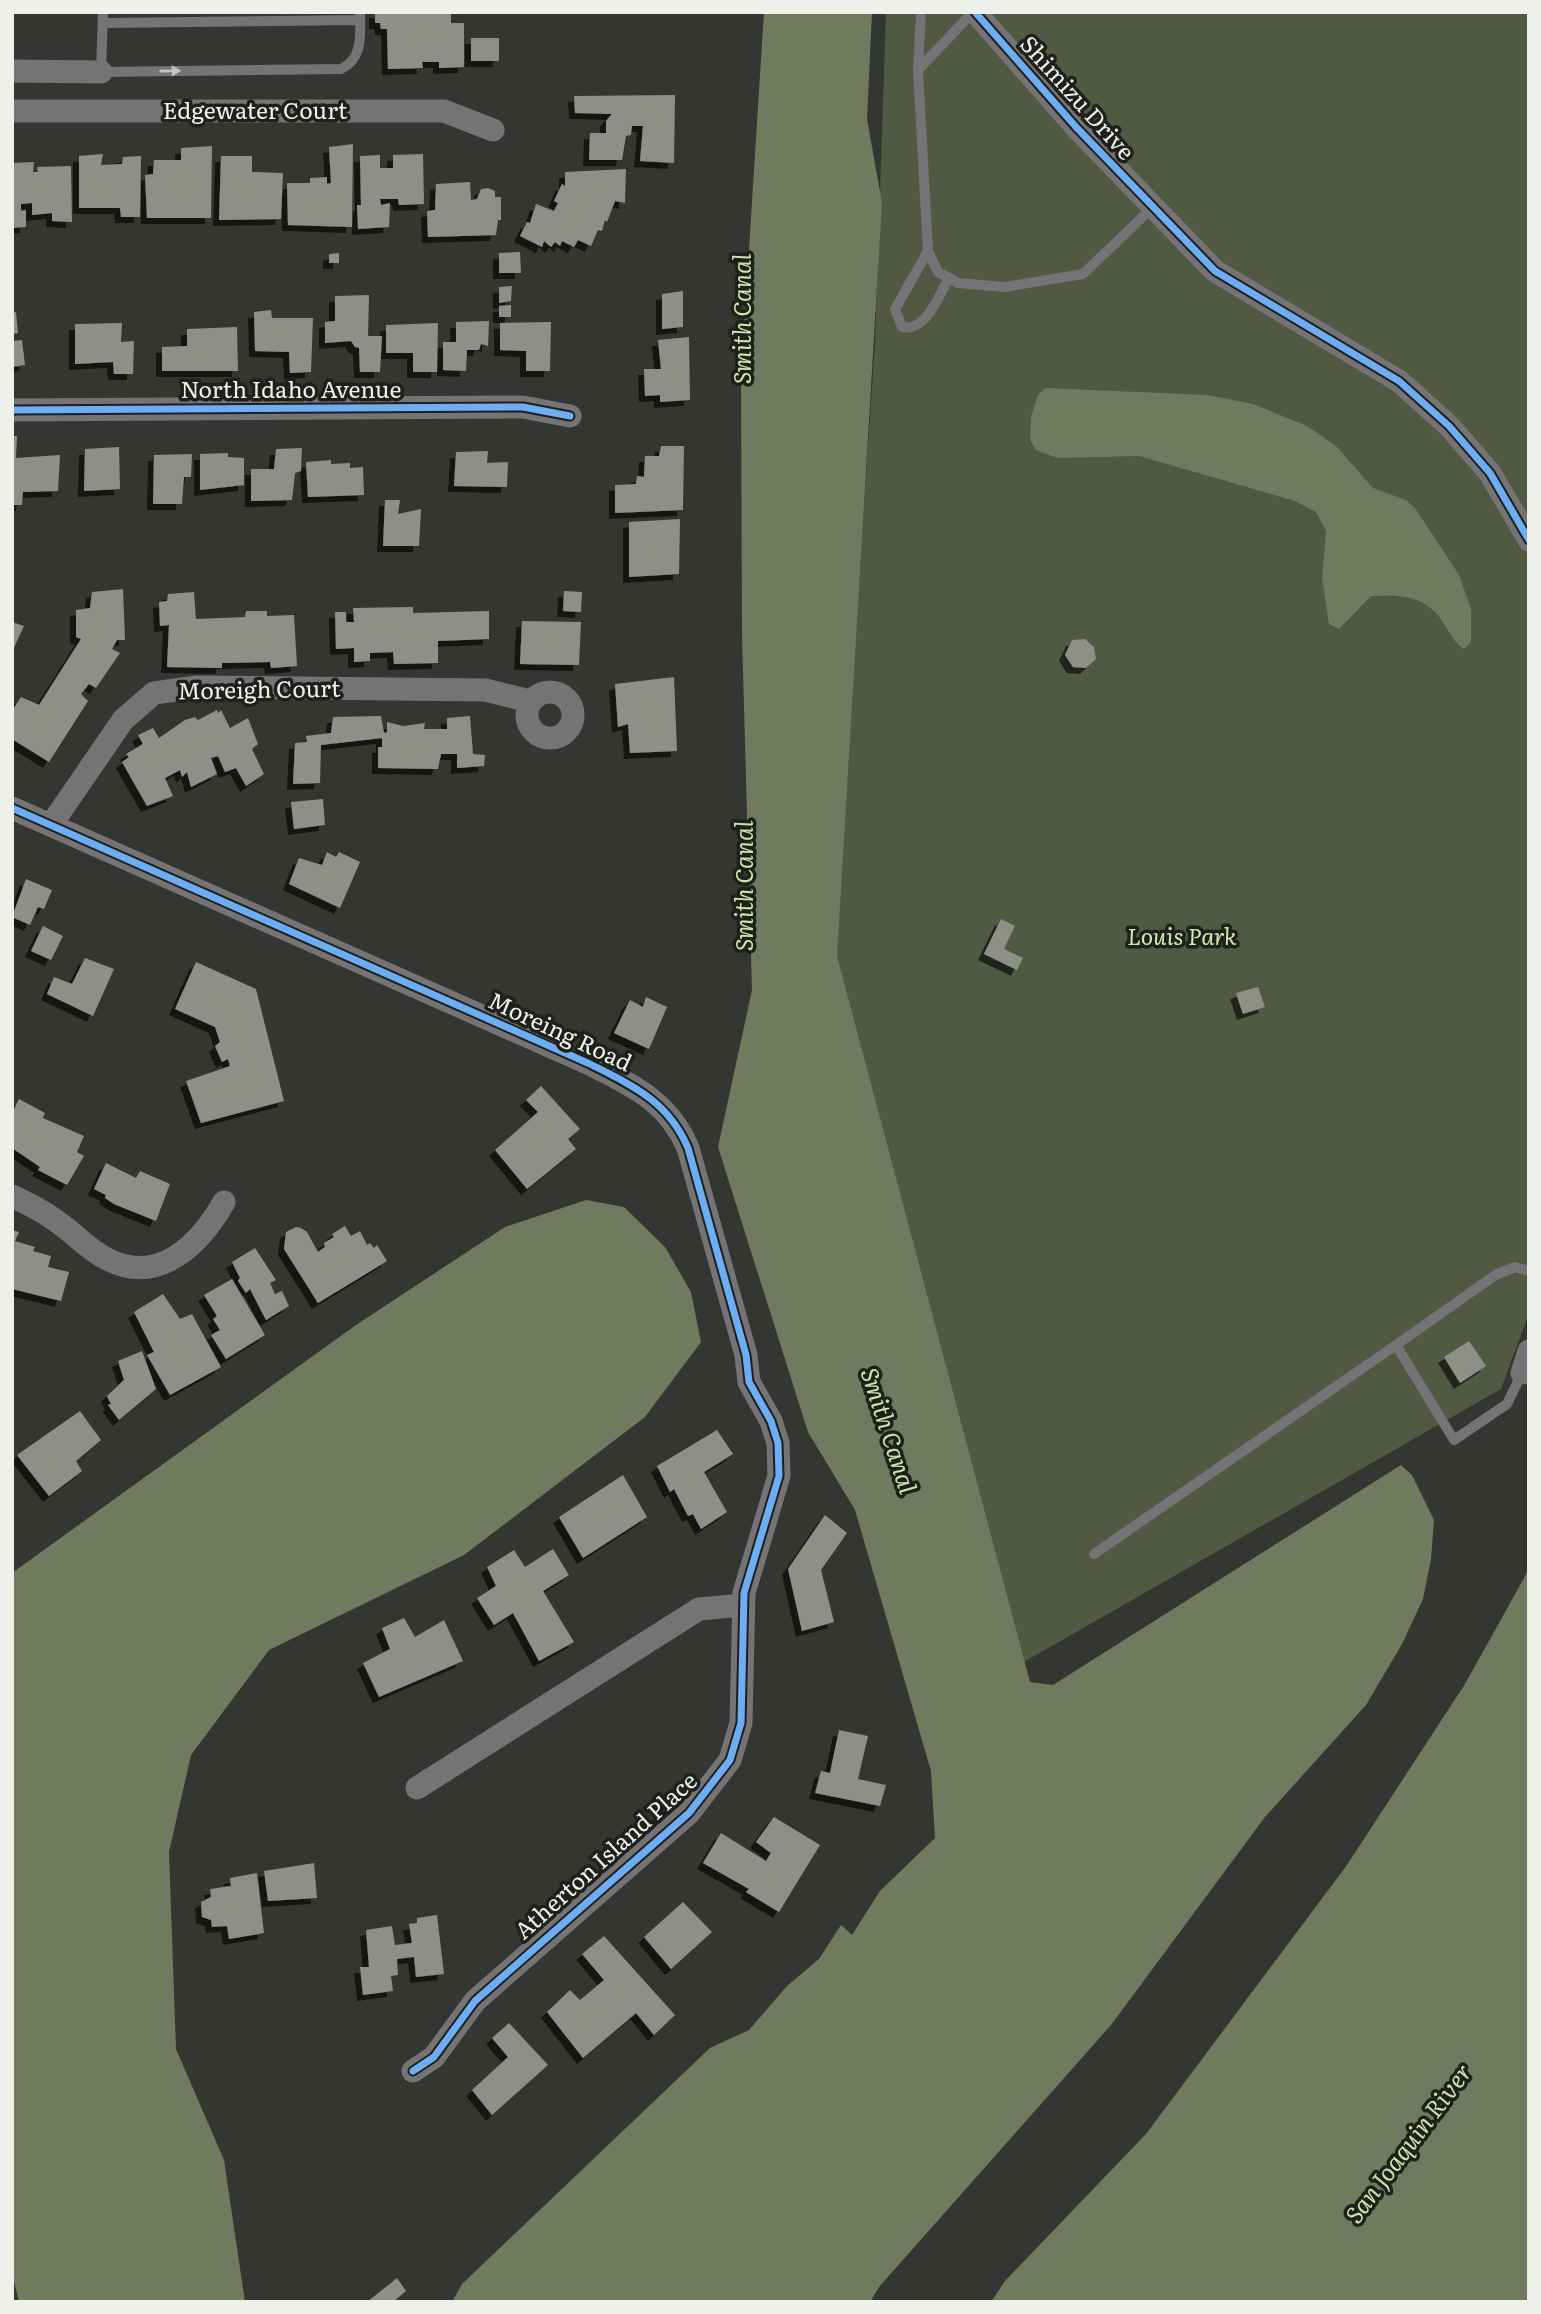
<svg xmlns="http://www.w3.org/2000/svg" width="1541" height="2314" font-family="Literata,serif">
  <defs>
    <filter id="shadow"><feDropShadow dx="-6" dy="6" stdDeviation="0" flood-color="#0009"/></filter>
  </defs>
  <rect width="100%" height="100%" fill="#343731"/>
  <path fill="#515943" d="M886 12H1529V1313L1501 1389 1008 1671 832 971 875 344Z"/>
  <path fill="#717a5f" d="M764 12H872L867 119 882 203 837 956 1030 1682 1053 1685 1401 1465 1412 1475 1434 1520 1431 1559 1423 1599 1402 1644 1366 1705 1265 1817 1111 2025 879 2287 870 2302H452L462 2284 710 2048 749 2030 787 1986 819 1959 841 1925 852 1935 880 1891 935 1838 931 1771 855 1510 808 1432 718 1147 752 990 742 636 741 375Z
    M1045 388 1207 395 1253 404 1307 426 1336 446 1373 488 1406 500 1415 508 1459 575 1471 609V642L1464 649C1451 640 1447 626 1437 614 1419 594 1395 595 1371 596L1339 629 1329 624 1322 578 1326 531 1316 512 1295 501 1139 456 1057 458 1036 450 1030 440 1031 417 1038 395Z
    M586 1200 624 1207 665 1247 691 1292 701 1342 645 1417 464 1555 269 1650 191 1755 169 1852 176 2049 224 2160 245 2302H19L12 2273V1573L356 1325 505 1227Z
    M1529 1569V2302H991L1005 2281 1146 2134 1347 1865 1465 1684Z"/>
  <path fill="#8c9087" filter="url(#shadow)" d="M375 12H451V23H464V67L439 68V62H422L423 68 388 69 387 29H381L380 23H375Z
    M471 38H499V61H471Z
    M675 95 674 163 640 161 643 126H632L631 135 626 136 622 160H589L590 133H606V121L612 114 575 113 574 96Z
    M353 144 352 227 288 225 287 183H310V178L327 177V184L331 183 329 147Z
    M212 146 211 218H147L145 175 153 174 154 160H181V148Z
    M103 154 101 165 122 164 123 157 141 156 140 217H121L120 208H79V156Z
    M423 154 424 204 399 205 398 199H380L381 205 390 203 389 227 358 229 357 205H361L360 156 380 155V168H393V155Z
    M221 156H252V172L283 173 281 219 219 220Z
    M34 162 33 172H38L37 167 71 166 72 222 52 221V213L32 215V203L21 204V211L26 210V227L12 228V163Z
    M626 169 625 203 615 201 607 222 605 220 602 231 598 230 591 246 578 240 574 247 562 241 560 246 555 242 551 247 544 241 542 247 520 236 527 222 530 223 536 204 554 211 558 203 554 201 562 184 565 186V172Z
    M470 182 471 200 477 199 481 189 488 188 495 191V197H501V220H498L496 235 428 237 427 211 435 210 436 184Z
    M520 252 521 273H499V253Z
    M339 253V263H329V254Z
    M512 286 511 301 499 303V287Z
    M683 291V327L662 329V294Z
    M369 295 368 336H382L380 372H360L359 348 355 347 351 341 325 343V322L335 321V296Z
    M511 305V317H499V306Z
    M271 310 272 318H313L311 372 290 373 289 352 255 351 254 312Z
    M16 312 18 333 12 334V313Z
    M489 321 488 346 481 344 479 350H467L466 371 443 370V342H456V322Z
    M551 322 550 371H526V351L500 350V323Z
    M122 323 121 342 134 341 133 374H114L113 362 75 364V324Z
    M438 323 437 372H413V353H386V325Z
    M237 327 238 371H162V347L187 346V329Z
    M689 337 690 400 660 402V395L645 396 644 369H661L658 340Z
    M22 340 25 365 12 367V341Z
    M12 436H17L16 458 60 455 58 491 23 492 22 505H12Z
    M661 446H684L683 510 615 513V485L636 484 637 476 644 477 645 456H659Z
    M119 447 120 489 84 491 85 449Z
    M302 448 301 471 295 473 292 500 251 501V469H274L276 449Z
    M488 451 487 463 508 462 507 487 454 486 456 452Z
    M228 453V457L244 458V485L200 490V454Z
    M192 454 191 477H184L182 504H153L154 455Z
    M331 460V464L350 463V468L363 467 364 495 308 497 306 462Z
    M385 500H400L398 514 421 509 419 546H383Z
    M680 519 679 574 629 577V522Z
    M123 589 125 640H117L112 649 120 653 96 688 89 684 81 694 88 701 49 762 12 739V711L21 697 39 705 81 639 76 637V610L90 608 92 592Z
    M564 591 582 592 581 612 563 611Z
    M194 592 196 619 245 617 246 611H267V616L294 615 297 666 271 668 270 662 222 663V668L167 667 169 625 160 626 159 602 167 601 168 594Z
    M413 607V613L489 611V639L438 641V663L394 664 393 652 370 653V661L354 662V648L336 649 335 612H346V622H354L353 608Z
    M522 621 581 622 579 665 520 664Z
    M12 622 24 626 12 652Z
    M1085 639 1094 647 1096 659 1086 668 1073 667 1065 655 1072 640Z
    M674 677 677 751 630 753 628 724 618 727 615 684Z
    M217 710 218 713 221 710 230 728 248 718 258 744 252 749 264 774 246 786 236 768 225 772 218 756 211 758 217 774 191 787 187 772 182 777 180 770 165 778 173 796 147 806 122 762 129 757 126 754 143 744 138 735 153 728 159 738 185 720 195 717 198 720Z
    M381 716 384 733 387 732V722L403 726 425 723 424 729H447V718L470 716 473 754 485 755 484 766 457 768V754H441L438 769 378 768V747H382V738L321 745 320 783 293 784 295 743 307 742 306 736 331 733 333 717Z
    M323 799 325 825 294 829 291 802Z
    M327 852 336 857 339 852 360 862 340 908 289 884 299 858 322 865Z
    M26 879 52 890 44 909 38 907 30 925 12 917Z
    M1001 919 1015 926 1004 949 1023 958 1017 970 984 954Z
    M43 926 63 936 51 960 31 951Z
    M85 958 114 969 93 1016 47 994 54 977 72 984Z
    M196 962 256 989 284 1101 201 1123 186 1081 230 1066 228 1059 222 1062 215 1046 220 1042 215 1027 175 1009Z
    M1258 987 1265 1007 1243 1014 1236 993Z
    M646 997 667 1007 649 1049 614 1033 630 1000 643 1007Z
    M541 1086 580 1129 568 1139 576 1149 527 1189 495 1150 538 1112 526 1100Z
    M19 1099 45 1113 43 1118 84 1136 77 1152 84 1156 67 1185 38 1170 40 1167 12 1148V1113Z
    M106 1163 136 1178 140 1171 170 1184 156 1221 114 1204 105 1198 106 1195 94 1189Z
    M345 1226 351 1236 360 1231 367 1245 370 1243 374 1248 377 1245 387 1261 318 1303 284 1249 286 1232 296 1227 301 1228 307 1232 318 1252 325 1247 324 1243 334 1237 332 1234Z
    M12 1230 19 1232 15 1241 35 1247 33 1251 51 1256 48 1267 69 1272 61 1301 12 1289Z
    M255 1248 276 1280 270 1283 275 1294 282 1291 289 1306 266 1320 250 1289 246 1293 238 1281 240 1278 232 1262Z
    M232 1279 265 1335 226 1359 211 1335 220 1330 213 1319 217 1316 204 1295Z
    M163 1294 180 1319 192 1314 221 1367 170 1395 147 1355 154 1352 134 1312Z
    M1469 1341 1486 1366 1460 1383 1444 1357Z
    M142 1351 156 1389 119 1420 108 1405 111 1404 107 1396 124 1380 118 1361Z
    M80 1411 101 1440 76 1461 82 1471 49 1496 17 1455Z
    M717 1430 733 1454 704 1472 727 1512 701 1529 693 1514 688 1516 674 1489 670 1492 657 1466Z
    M623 1475 647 1517 583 1558 559 1517Z
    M825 1515 847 1533 821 1570 834 1622 802 1631 788 1569Z
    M553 1549 569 1575 543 1591 574 1642 539 1661 513 1613 494 1625 477 1598 496 1586 487 1567 514 1550 525 1567Z
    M404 1618 415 1637 444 1620 463 1661 379 1697 363 1663 390 1649 382 1628Z
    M839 1730 868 1736 858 1779 886 1785 880 1806 815 1793 821 1771 830 1773Z
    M774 1817 820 1845 779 1912 746 1892 749 1889 703 1863 721 1833 766 1861 771 1853 756 1842Z
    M314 1863 317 1898 268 1901 264 1871Z
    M257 1873 264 1933 229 1939 227 1926 212 1927 211 1920 202 1917 201 1902 211 1897 210 1889 231 1886 230 1878Z
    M683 1902 712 1932 671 1969 644 1937Z
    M437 1915 444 1974 416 1977 414 1957 397 1959 398 1975 391 1976 393 1991 363 1995 360 1967H369L366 1930 392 1926 395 1945 412 1943 409 1924 417 1923V1918Z
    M604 1936 675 2015 654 2035 636 2013 583 2058 547 2012 570 1990 580 2000 604 1980 582 1954Z
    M509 2023 548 2065 492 2115 472 2090 508 2057 492 2038Z
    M397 2278 406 2291 393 2302H367Z"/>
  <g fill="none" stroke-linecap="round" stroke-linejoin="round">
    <path stroke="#757375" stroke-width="10" d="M103 12 101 72 341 69C364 58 360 34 360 12
      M973 12 918 70 928 251 938 272 958 283 1004 287 1083 274 1152 208
      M103 23 360 20
      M918 70 921 12
      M928 251 895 309 902 327C926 333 939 295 949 278
      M1522 1373 1507 1404 1454 1440 1396 1345 1497 1274 1515 1267 1529 1271
      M1094 1554 1396 1345"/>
    <path stroke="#757375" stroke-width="23" d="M975 12 1076 127 1215 271 1399 381 1449 426 1490 473 1529 540
      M12 71 101 72
      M12 111H444L493 130
      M12 410 523 407 570 416
      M527 715a23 23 0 1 1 46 0a23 23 0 1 1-46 0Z
      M12 808 590 1064C633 1086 668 1101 688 1148L746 1355 749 1382 771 1421 778 1443 779 1476 744 1593 741 1723 730 1760 689 1813 475 2001 434 2057 413 2071
      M51 825 123 720 154 693 197 687 485 690 530 701
      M12 1196C29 1204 45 1212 59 1223 76 1235 89 1250 107 1259 159 1286 200 1244 224 1202
      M1522 1373 1529 1351
      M417 1788 699 1609 742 1605"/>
    <g stroke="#1e201b" stroke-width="11">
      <path id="cycleway" d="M975 12 1076 127 1215 271 1399 381 1449 426 1490 473 1529 540
        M12 410 523 407 570 416
        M12 808 590 1064C633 1086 668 1101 688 1148L746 1355 749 1382 771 1421 778 1443 779 1476 744 1593 741 1723 730 1760 689 1813 475 2001 434 2057 413 2071"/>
    </g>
    <use href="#cycleway" stroke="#6dadf4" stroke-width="7"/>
  </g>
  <defs><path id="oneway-solid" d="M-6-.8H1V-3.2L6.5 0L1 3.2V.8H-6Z" transform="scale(1.75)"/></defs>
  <use fill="#c4c5c1" href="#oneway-solid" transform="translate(170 71) rotate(-1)"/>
  <g text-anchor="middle" stroke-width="7" stroke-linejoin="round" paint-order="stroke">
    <g font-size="23" fill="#eef1ea" stroke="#1e201b">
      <text transform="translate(1077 98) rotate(48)" y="8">Shimizu Drive</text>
      <text x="255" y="119">Edgewater Court</text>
      <text x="291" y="398">North Idaho Avenue</text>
      <text transform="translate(259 690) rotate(-1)" y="8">Moreigh Court</text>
      <text transform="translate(560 1032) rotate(25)" y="8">Moreing Road</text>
      <text transform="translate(606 1856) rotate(-42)" y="8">Atherton Island Place</text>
    </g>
    <g font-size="23" font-style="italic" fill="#d4e7b0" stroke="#1e201b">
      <text x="1182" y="945">Louis Park</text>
    </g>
    <g font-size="24" font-style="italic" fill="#cee2ab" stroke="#1e201b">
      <text transform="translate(743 319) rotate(-90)" y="8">Smith Canal</text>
      <text transform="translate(745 886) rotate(-90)" y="8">Smith Canal</text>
      <text transform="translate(888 1431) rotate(72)" y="8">Smith Canal</text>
      <text transform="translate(1409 2144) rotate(-53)" y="8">San Joaquin River</text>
    </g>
  </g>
  <rect width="1541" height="2314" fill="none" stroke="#eef1ea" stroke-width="28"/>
</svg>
